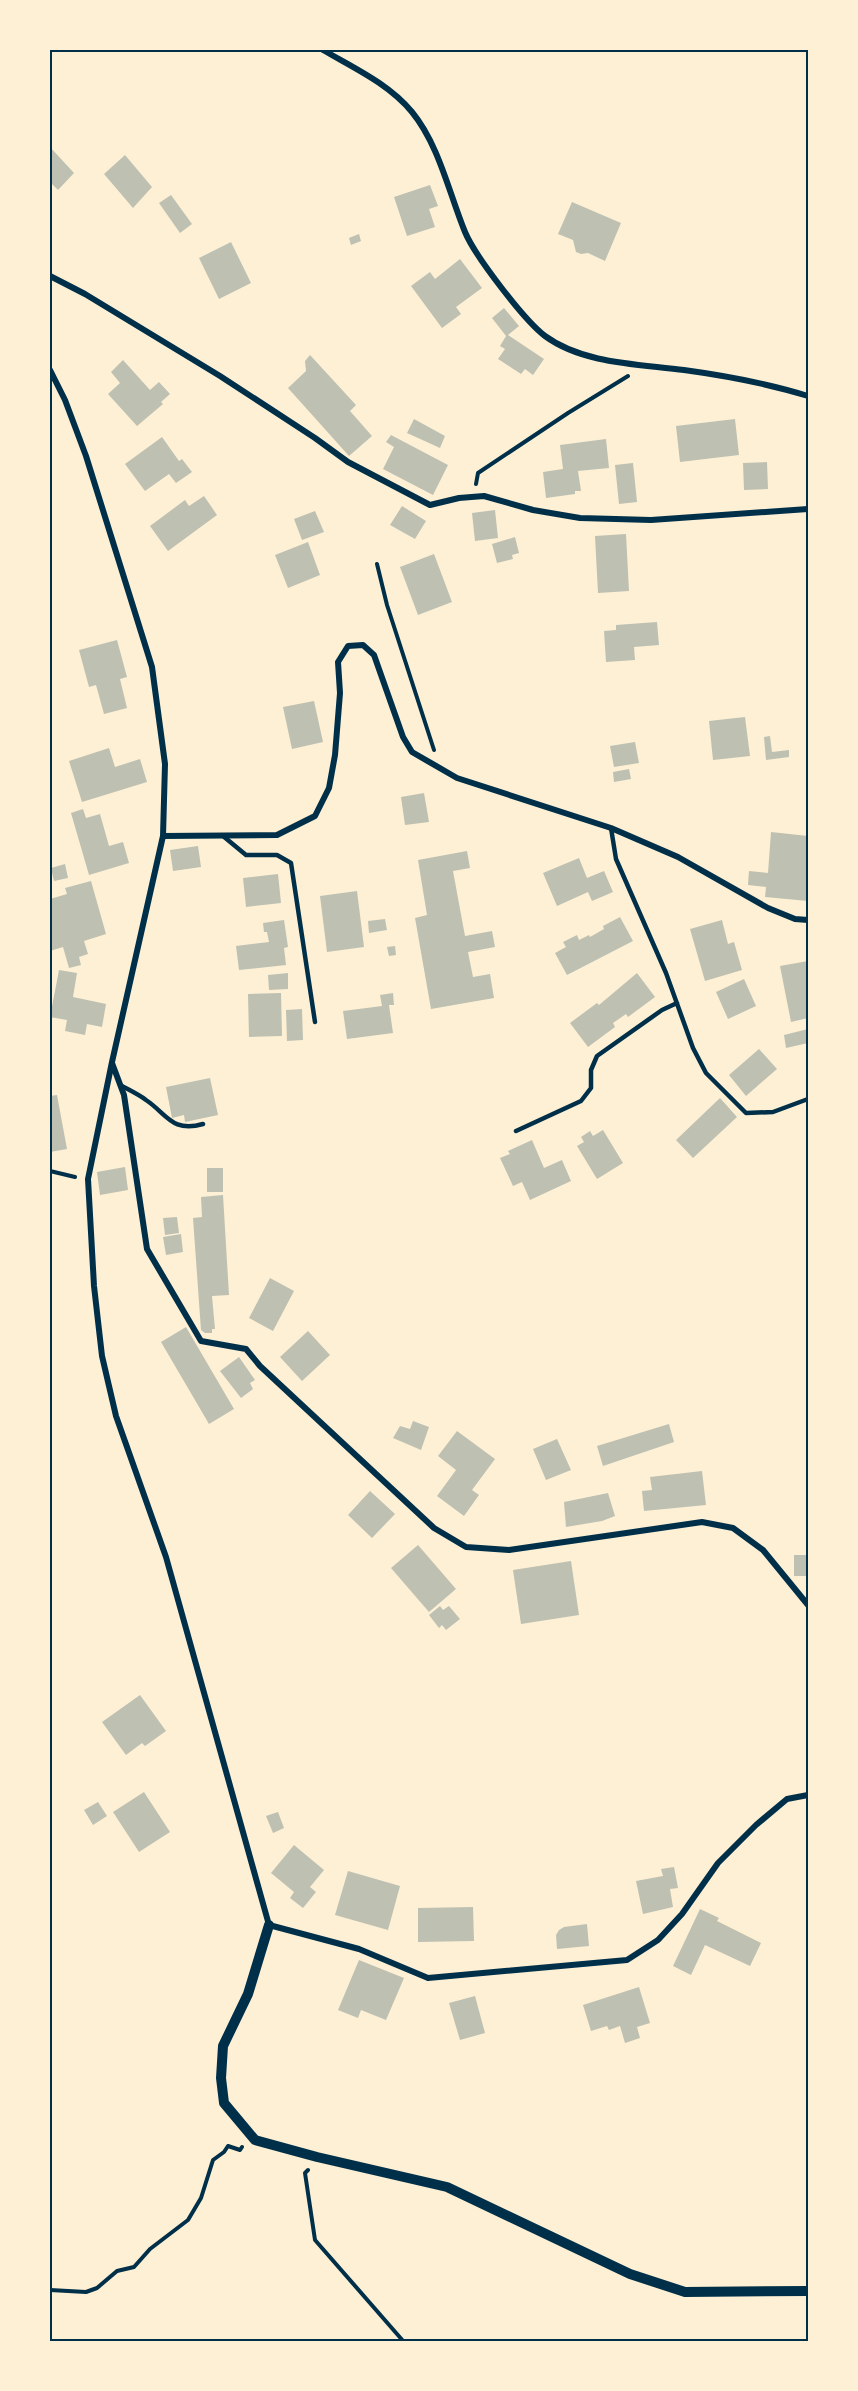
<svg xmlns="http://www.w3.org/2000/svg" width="858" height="2391" font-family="Overpass,sans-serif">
  <rect width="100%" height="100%" fill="#fdf0d5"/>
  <path fill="#bec0b2" d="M50 147 74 173 58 190 50 182Z
    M125 155 152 187 133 208 104 174Z
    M430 185 438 206 429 209 435 227 407 236 394 197Z
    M171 195 192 224 180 233 159 203Z
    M572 202 621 223 605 261 588 253 581 254 576 252 573 240 558 234Z
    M359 234 361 241 351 245 349 238Z
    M231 242 251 283 219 299 199 258Z
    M460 259 482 288 456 307 461 314 442 328 411 286 430 272 435 279Z
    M504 308 519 326 508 335 544 359 533 375 525 369 521 374 498 359 505 349 500 346 506 336 492 318Z
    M310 355 356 405 350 411 372 436 349 456 288 388 306 371 305 361Z
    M123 360 150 390 159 382 170 394 161 402 163 404 137 426 108 394 120 383 111 372Z
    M414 419 445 436 440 448 407 433Z
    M735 419 739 455 680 462 676 426Z
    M391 435 448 465 433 495 383 469 394 447 386 442Z
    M162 437 179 461 182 459 192 472 176 483 169 474 145 491 125 464Z
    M606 439 609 468 578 471 581 491H575V494L546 498 543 472 563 469 560 445Z
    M767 462 768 489 744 490 743 463Z
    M633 463 637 502 619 504 615 465Z
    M204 496 217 515 168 551 150 526 185 500 189 506Z
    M402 506 426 521 415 539 390 525Z
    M495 510 498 538 475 541 472 513Z
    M315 511 324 532 302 540 294 519Z
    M626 534 629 591 598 593 595 536Z
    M515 537 519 553 512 555 513 559 497 563 492 544Z
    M308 542 320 575 288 588 275 555Z
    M434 554 452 602 418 615 400 567Z
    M657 622 659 645 634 647 635 660 606 662 604 631 616 630V625Z
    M117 640 127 677 120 679 127 708 104 714 96 685 89 687 79 650Z
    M314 701 323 742 292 749 283 707Z
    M745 717 750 756 713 760 709 721Z
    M770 736 772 752 789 750V757L766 760 764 737Z
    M635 742 639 763 614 767 610 746Z
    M109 748 115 767 140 759 147 782 82 802 69 761Z
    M629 769 631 779 614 782 613 772Z
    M424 793 429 822 405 825 401 797Z
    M83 809 86 818 100 814 109 846 123 842 129 863 89 875 71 813Z
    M771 832 808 836V901L765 897 766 887 748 885 749 871 768 873Z
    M198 846 201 867 173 871 170 850Z
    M467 851 470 868 453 871 465 936 492 931 495 947 468 952 473 977 490 974 494 998 431 1009 415 918 427 915 418 860Z
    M579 858 587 878 604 871 613 892 592 901 588 892 557 906 543 873Z
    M65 864 68 878 54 881 51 868Z
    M278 874 281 903 246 907 243 878Z
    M91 881 106 934 84 941 88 954 79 957 81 965 69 968 63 947 50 951V899L67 894 65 888Z
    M357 891 364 947 327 952 320 896Z
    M620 917 633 941 567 975 555 953 566 947 563 942 577 935 579 940 589 935 590 937 604 929 603 926Z
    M385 919 387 930 369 933 368 921Z
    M284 920 288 947 284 948 286 965 239 970 236 946 269 942 267 932H264L263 923Z
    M722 920 728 944 734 942 742 970 705 981 690 929Z
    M395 946 396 955 389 956 387 947Z
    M808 961V1018L791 1022 780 966Z
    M59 970 77 973 73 997 106 1004 102 1027 87 1024 85 1035 65 1031 67 1020 50 1017Z
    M288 973V989L269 990 268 975Z
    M637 973 655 997 628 1017 626 1014 613 1023 615 1027 588 1047 570 1023 597 1003 599 1005Z
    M744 979 756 1006 728 1019 716 992Z
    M281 993 282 1036 249 1037 248 994Z
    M393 993 394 1005H389L393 1033 347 1039 343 1011 382 1006 380 995Z
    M302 1009 303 1040 287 1041 286 1010Z
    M808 1029V1043L786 1048 784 1035Z
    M759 1049 777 1069 746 1096 729 1075Z
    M210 1078 218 1115 185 1122 184 1115 172 1118 166 1087Z
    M57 1095 67 1149 50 1152V1096Z
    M720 1098 737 1117 693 1158 676 1140Z
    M603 1130 623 1163 597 1179 577 1146 584 1142 581 1137 590 1131 593 1136Z
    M532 1140 544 1168 562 1160 571 1181 530 1200 522 1182 513 1186 500 1158 510 1154 508 1151Z
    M125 1167 128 1190 100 1195 97 1172Z
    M207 1168H223V1192H207Z
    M223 1195 229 1295 212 1296 215 1329H212V1333H205L201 1330 193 1218 202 1217 201 1197Z
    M177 1217 179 1233 165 1235 163 1218Z
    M181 1234 183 1252 166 1255 163 1237Z
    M270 1278 294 1291 273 1331 249 1318Z
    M186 1327 234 1409 209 1424 161 1342Z
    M308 1331 330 1355 302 1381 280 1357Z
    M239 1357 255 1380 250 1383 253 1389 241 1398 220 1371Z
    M413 1421 429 1427 421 1450 393 1438 400 1426 410 1429Z
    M669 1424 674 1442 603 1466 597 1446Z
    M457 1431 495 1459 472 1490 479 1495 464 1516 437 1496 456 1470 438 1456Z
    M557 1439 571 1470 546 1480 533 1449Z
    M702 1471 706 1505 644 1511 642 1491 652 1490 650 1477Z
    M370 1491 395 1514 372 1538 348 1515Z
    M608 1493 615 1516 602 1521 566 1527 564 1502Z
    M418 1545 456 1589 429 1612 391 1568Z
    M794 1555H808V1576H794Z
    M571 1561 579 1615 521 1624 513 1570Z
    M440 1606 443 1610 449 1606 460 1619 446 1630 442 1625 439 1628 429 1615Z
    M140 1695 166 1731 145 1746 142 1743 126 1755 102 1722Z
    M144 1792 170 1832 139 1852 113 1812Z
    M98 1802 107 1816 93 1825 84 1810Z
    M278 1812 284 1828 273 1833 266 1816Z
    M294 1845 324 1870 310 1887 316 1892 303 1908 290 1898 294 1892 271 1873Z
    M674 1867 678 1888 670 1889 673 1907 643 1914 636 1881 663 1876 661 1869Z
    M348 1871 400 1886 388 1930 335 1915Z
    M473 1907 474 1941 418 1942V1908Z
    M700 1909 719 1918 717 1921 761 1943 750 1966 705 1945 691 1975 673 1966Z
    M587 1924 589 1946 557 1949 556 1935 559 1930 564 1927Z
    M359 1960 404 1978 386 2020 361 2010 358 2018 338 2010Z
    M639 1987 650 2023 637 2027 640 2038 625 2043 620 2026 609 2030 607 2026 591 2031 583 2005Z
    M475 1996 485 2033 460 2040 449 2003Z"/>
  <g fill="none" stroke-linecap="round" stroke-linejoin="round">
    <path stroke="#003049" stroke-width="4" d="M476 484 478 473 568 413 628 376
      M377 564 387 605 434 750
      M50 1171 75 1177
      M308 2170 305 2173 315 2240 404 2342
      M50 2290 86 2292 97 2288 117 2271 134 2267 150 2249 188 2220 201 2198 213 2160 224 2152 228 2146 240 2150 242 2147"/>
    <path stroke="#003049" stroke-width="4.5" d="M611 828 616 859 666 973 693 1048 706 1073 746 1113 773 1112 808 1099
      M223 836 246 855H277L291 863 315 1022
      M120 1085C129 1090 138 1094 146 1100 167 1114 172 1133 203 1124
      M516 1131 581 1101 591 1088V1070L597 1056 662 1010 677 1003"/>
    <path stroke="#003049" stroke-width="6" d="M323 50C354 68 389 84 412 112 439 145 449 193 465 232 475 256 524 320 545 336 583 364 639 364 684 370 728 376 766 383 808 396
      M50 276 85 294 220 376 315 438 348 462 430 505 459 498 484 496 533 510 580 518 651 520 808 509
      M50 370 65 400 86 456 152 667 165 764 163 836 112 1062 88 1179 94 1286 102 1356 116 1416 166 1557 269 1925 359 1949 428 1978 627 1960 658 1940 682 1914 718 1863 756 1825 787 1799 808 1795
      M163 836 277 835 315 816 329 788 335 755 340 693 338 662 348 646 363 645 374 655 403 737 412 752 457 778 611 828 678 857 768 908 795 919 808 920
      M112 1063 124 1095 147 1249 201 1341 246 1349 260 1366 434 1528 466 1547 509 1550 702 1522 733 1528 763 1550 808 1605"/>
    <path stroke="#003049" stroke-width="10" d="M269 1925 248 1994 223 2046 221 2078 224 2103 255 2140 317 2157 447 2187 630 2274 685 2292 808 2291"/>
  </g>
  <rect width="858" height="2391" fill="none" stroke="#fdf0d5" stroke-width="102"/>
  <rect x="51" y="51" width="756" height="2289" fill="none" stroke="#003049" stroke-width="2"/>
</svg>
